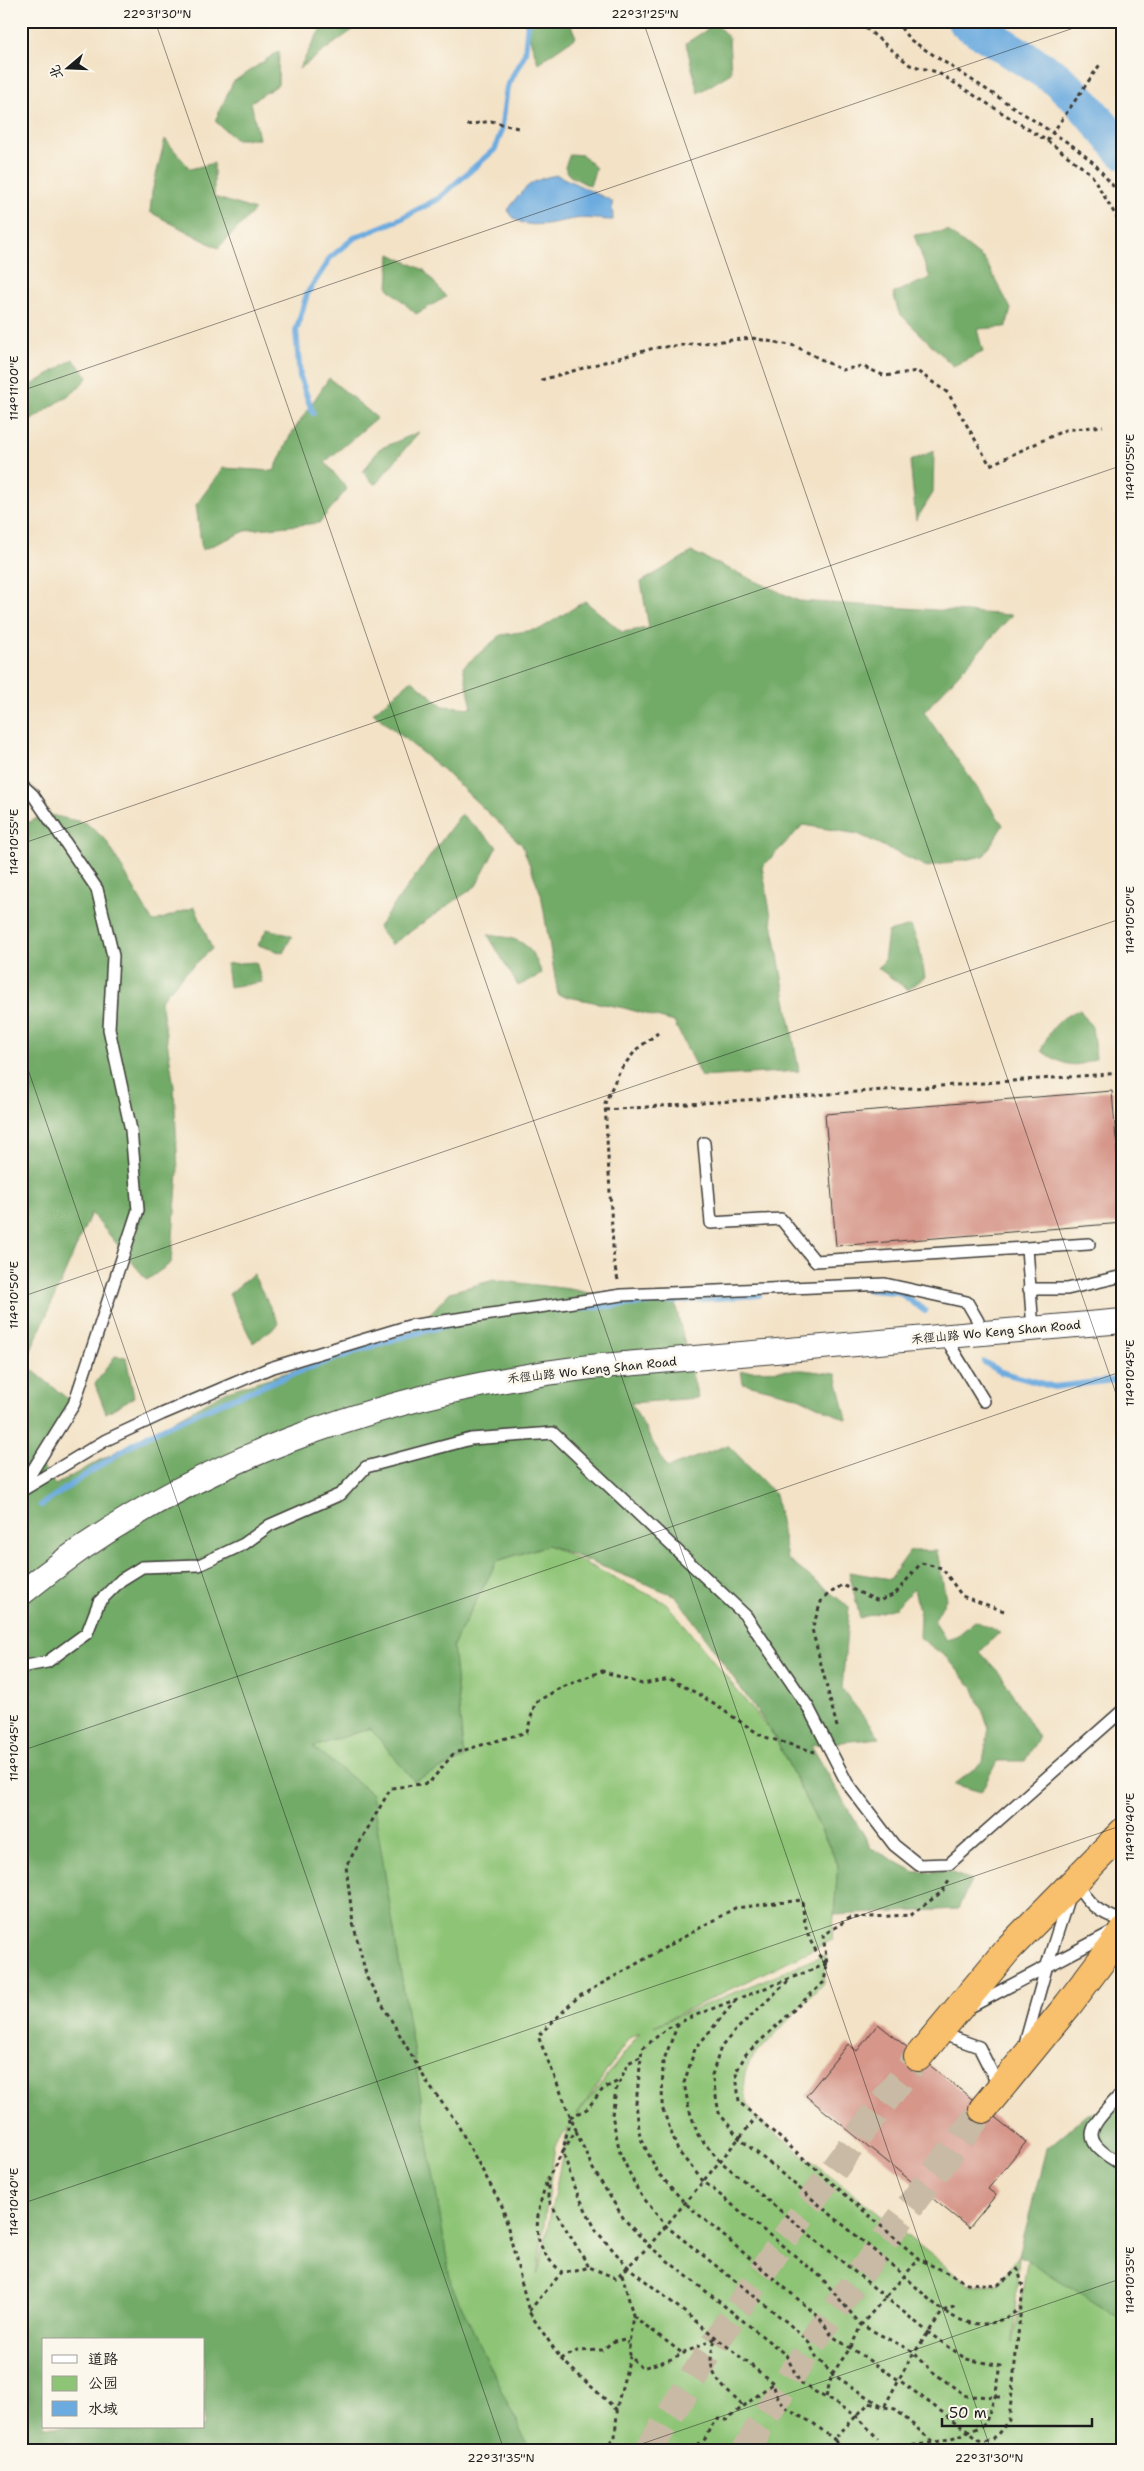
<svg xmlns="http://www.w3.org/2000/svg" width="1144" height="2471" font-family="'Shantell Sans','LXGW WenKai TC',sans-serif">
  <rect width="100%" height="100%" fill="#fbf7ec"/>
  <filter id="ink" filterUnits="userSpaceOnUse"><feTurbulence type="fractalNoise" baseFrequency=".02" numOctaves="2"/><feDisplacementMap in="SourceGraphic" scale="10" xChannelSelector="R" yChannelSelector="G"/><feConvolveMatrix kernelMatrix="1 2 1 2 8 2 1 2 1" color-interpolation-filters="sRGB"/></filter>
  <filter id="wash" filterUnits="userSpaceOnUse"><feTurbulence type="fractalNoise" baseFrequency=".0096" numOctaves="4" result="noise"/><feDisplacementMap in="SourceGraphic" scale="20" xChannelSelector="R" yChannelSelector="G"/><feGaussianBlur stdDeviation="1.12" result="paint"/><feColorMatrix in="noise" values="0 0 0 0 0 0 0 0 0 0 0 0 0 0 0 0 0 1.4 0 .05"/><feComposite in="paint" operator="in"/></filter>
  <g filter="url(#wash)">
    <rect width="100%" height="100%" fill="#f3e2c6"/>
    <path fill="#8ec476" stroke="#557049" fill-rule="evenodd" d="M548 1545 666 1603 775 1737 838 1865 832 1940 654 2026 826 1954 824 1982 750 2061C739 2084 743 2096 756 2118L971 2286 998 2285 1019 2255 1013 2343 1028 2258 1123 2319V2450H528L455 2310 313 1747 380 1725 453 1645 497 1561ZM640 2033 577 2115 629 2038ZM568 2128 538 2274 537 2275 555 2146Z"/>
    <path fill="#72aa67" stroke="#476342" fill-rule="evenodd" d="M321 21H348L354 29 299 69 324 22Z
      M524 21H569L576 37 538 63Z
      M716 24 729 38 731 73 698 93 686 43Z
      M279 51 278 85 251 102 259 139H235L215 121 233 82Z
      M165 139 190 169 214 163V197L255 210 218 248 150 212 152 192Z
      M570 154 583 155 596 168 590 186 570 176 565 167Z
      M948 231 985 260 1011 309 1006 327 977 329 983 352 953 366 899 313 893 293 930 278 914 235Z
      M390 254 424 270 446 297 416 314 388 288Z
      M73 359 88 377 75 391 21 427V392Z
      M329 378 377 418 325 462 347 489 319 523 248 530 202 550 196 505 223 468 274 471 290 436Z
      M419 432 375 485 363 472 379 449Z
      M934 451 933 493 916 520 910 461Z
      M692 552 799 601 1012 615 924 712 1003 825 984 856 927 867 858 834 803 825 762 867 799 1071 701 1077 674 1022 624 1008 558 995 541 894 522 845 442 769 373 713 412 680 443 706 472 708 463 667 501 635 540 629 585 601 622 632 649 628 641 582Z
      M46 814 86 823 106 840 153 922 195 907 212 949 185 973 161 1000 174 1087 178 1172 171 1263 147 1280 91 1213 25 1364 74 1404 21 1480V826Z
      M461 814 497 846 476 886 391 945 378 927Z
      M911 926 919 946 925 977 908 990 878 968 884 961 888 932Z
      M267 929 292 936 283 953 258 945Z
      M488 935C521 938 530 942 542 974L518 986Z
      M256 962 262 982 229 987 226 964Z
      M1080 1010 1092 1027 1096 1058C1073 1071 1061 1063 1041 1051 1049 1031 1059 1016 1080 1010Z
      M253 1274 279 1324 253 1343 229 1294Z
      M494 1280 570 1289 622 1300 673 1295 698 1398 631 1403 667 1468 728 1445 775 1494 787 1559 849 1607 842 1689 880 1738 811 1745 871 1848 915 1872 949 1871 971 1881 958 1909 834 1915 838 1864 775 1737 676 1596 548 1545 497 1561 453 1645 464 1758 414 1781 370 1728 313 1747 372 1794 451 2284 530 2450H21V1487L39 1463 55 1485 227 1391 411 1334 450 1292ZM44 2340H204V2427H44Z
      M115 1356 126 1357 134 1397 106 1413 95 1384Z
      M803 1370 836 1374 847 1420 796 1396 743 1383 741 1371Z
      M910 1551H937L946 1599 934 1621 946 1640 956 1637 975 1621 1000 1632 980 1652 1002 1676 1038 1738 1025 1761H997L981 1792 954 1784 983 1762 989 1728 974 1689 947 1658 919 1637 920 1616 914 1589 895 1608 860 1618 849 1572 890 1579Z
      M1123 2107V2320L1019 2255 1046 2149 1087 2114Z"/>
    <path fill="#6cabdf" stroke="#44647e" d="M557 175 612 201 613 220C601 220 586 217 574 219 554 222 519 234 508 210 524 188 529 180 557 175Z"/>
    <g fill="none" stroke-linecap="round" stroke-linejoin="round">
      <path stroke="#6cabdf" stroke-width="6" d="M313 413 300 377 296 331 307 294 330 258 354 238 398 220 438 199 495 149 501 132 507 87 525 53 528 21
        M867 1290 899 1292 925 1311
        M555 1310 759 1295
        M984 1362 1001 1372 1054 1387 1123 1379
        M41 1505C77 1481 112 1456 149 1435 179 1419 212 1407 243 1394 310 1366 378 1341 449 1325"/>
      <path stroke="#6cabdf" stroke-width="36" d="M965 21 1057 79 1080 100 1123 151"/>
    </g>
    <g id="blocks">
      <path fill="#d6968a" d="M1112 1091 1123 1223 836 1246 825 1114Z
        M878 2024 1026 2142 988 2189 996 2195 969 2228 806 2096 848 2044 857 2051Z"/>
    </g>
  </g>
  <g filter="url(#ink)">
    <use href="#blocks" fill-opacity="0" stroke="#3c3a36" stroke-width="1"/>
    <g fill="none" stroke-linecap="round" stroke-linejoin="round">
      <path stroke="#c8baa4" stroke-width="28" stroke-dasharray="28 14" stroke-linecap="butt" d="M649 2450C730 2313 821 2183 918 2057
        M746 2450C814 2330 900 2219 983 2109"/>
      <g stroke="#3c3a36" stroke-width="14">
        <path id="lane" d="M21 784 33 795 97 889 113 956 109 1029 131 1130 138 1210 74 1404 21 1489
          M704 1143 711 1223 781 1219 815 1261 1089 1244
          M1027 1248 1033 1329
          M1029 1289H1067L1123 1276
          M945 1337 984 1401
          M21 1491 106 1440 162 1414 270 1368 409 1326 622 1295 885 1284 967 1302 978 1321 980 1334
          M21 1667 47 1662 87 1633 99 1602 121 1580 142 1567 199 1565 244 1544 270 1525 341 1494 366 1467 471 1439 553 1433 746 1616 808 1707 847 1783 894 1845 919 1865 949 1864 1123 1710
          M1075 1881C1089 1905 1097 1912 1123 1921
          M972 2006 1114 1931
          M940 2033 979 2047 999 2087
          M1024 2047 1047 1965 1068 1899
          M1123 2091C1094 2126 1071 2137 1123 2165"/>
      </g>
      <g stroke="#3c3a36" stroke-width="26">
        <path id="street" d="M21 1594C183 1461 384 1392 590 1367L1123 1321"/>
      </g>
      <g stroke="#3c3a36" stroke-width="30">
        <path id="highway" d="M918 2057 1008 1949 1123 1832
          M983 2109 1068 2005 1123 1932"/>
      </g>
      <path stroke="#3c3a36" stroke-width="3" stroke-dasharray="4 4" stroke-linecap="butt" d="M861 21 868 30 910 65 937 72 1052 144 1091 174 1119 221 1123 223
        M896 21 909 39 1073 146 1094 163 1118 192
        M467 125 491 121 518 128
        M1047 141 1101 63
        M541 380 654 348 752 338 795 346 842 370 862 366 885 376 917 371 948 393 990 465 1065 430 1103 426
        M605 1110 1123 1073
        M618 1280 614 1264 605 1103 620 1070 637 1049 658 1033
        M837 1727 812 1629 822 1599 842 1585 879 1601 895 1594 921 1563 942 1568 962 1596 1004 1611
        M826 1964C807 1942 805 1928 802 1900L735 1908 578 1997 538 2036 576 2130 563 2151 574 2187 597 2232 628 2267 773 2383C779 2409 791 2411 811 2422 819 2427 826 2434 834 2439L829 2450
        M827 1964 691 2017 666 2029 642 2049 636 2103 640 2137 658 2173 685 2203 819 2317 832 2336 899 2380 982 2442 993 2440 1009 2420 1023 2288 1018 2269 998 2285 967 2283 919 2259 739 2102 736 2072 746 2054 824 1982 827 1964 823 1935 850 1918 911 1915 943 1891 950 1879
        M788 1981 735 2031 721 2047 712 2075 719 2113 739 2138C793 2183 847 2228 901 2273 921 2290 940 2315 967 2322 989 2328 1003 2320 1020 2309
        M736 2000 695 2049 684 2083 689 2109 698 2135 720 2161 929 2333 966 2359 1001 2366 995 2397 985 2424C943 2448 894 2447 847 2450
        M678 2024 663 2062 662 2107 678 2151 703 2181 821 2277 861 2325 912 2351 933 2372 966 2396 1004 2397
        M640 2057 628 2063 616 2090 612 2115 620 2153 638 2191 666 2226 788 2323 809 2343 817 2358 832 2374 884 2407 895 2409 934 2443
        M570 2117 587 2109 603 2089 620 2080
        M570 2118 563 2151 548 2178V2199L589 2267
        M576 2131 593 2169 624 2219 649 2246 786 2355 800 2383 857 2416 878 2439
        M546 2183C535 2220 529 2245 562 2272
        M622 2274 633 2315 629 2344 630 2356 642 2368 669 2360 716 2338C702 2372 720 2384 743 2406
        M529 2311 562 2272 576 2271 589 2267 616 2278 649 2246 756 2118
        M633 2316 682 2353
        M561 2359 577 2351 602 2350 614 2341 625 2339 628 2343
        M826 2397 832 2374 851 2347 861 2325 919 2259
        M617 2410 561 2359 529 2312 503 2208 455 2120 428 2084 367 1978 353 1923 346 1866 391 1788 429 1783 454 1753 527 1732 535 1703 558 1689 602 1671 642 1684 670 1679 700 1695 762 1736 815 1752
        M605 2450 615 2437 618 2402 630 2357
        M691 2450 705 2439 711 2426 718 2419 726 2420 730 2417 773 2383
        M841 2450 834 2439 869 2403 884 2407 910 2359 943 2311 956 2306"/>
      <use href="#lane" stroke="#fff" stroke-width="11"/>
      <use href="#street" stroke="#fff" stroke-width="24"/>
      <use href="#highway" stroke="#f8bf6c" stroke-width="28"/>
    </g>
  </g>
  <path fill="none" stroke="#1c1c1c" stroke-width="1" stroke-opacity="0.45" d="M155 21 991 2450M643 21 1123 1414M21 391 1094 21M21 844 1123 465M21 1049 504 2450M21 1297 1123 918M21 1751 1123 1371M21 2204 1123 1825M624 2450 1123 2278"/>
  <g text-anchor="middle" stroke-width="5" stroke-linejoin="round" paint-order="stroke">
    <g font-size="12" fill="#1c1c1c" stroke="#fbf7ec">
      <text transform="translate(996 1332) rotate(-5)" y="4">禾徑山路 Wo Keng Shan Road</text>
      <text transform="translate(592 1370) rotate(-6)" y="4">禾徑山路 Wo Keng Shan Road</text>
    </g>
  </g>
  <rect width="1144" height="2471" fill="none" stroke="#fbf7ec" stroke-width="55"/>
  <rect x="42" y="2338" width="162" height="90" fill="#fbf7ec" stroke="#a29f99"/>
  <rect x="52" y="2355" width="25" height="8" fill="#ffffff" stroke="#a29f99"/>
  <text x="88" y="2364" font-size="15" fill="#1c1c1c">道路</text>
  <rect x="52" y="2376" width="25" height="15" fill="#8ec476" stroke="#a29f99"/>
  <text x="88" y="2388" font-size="15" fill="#1c1c1c">公园</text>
  <rect x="52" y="2401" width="25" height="15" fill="#6cabdf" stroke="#a29f99"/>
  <text x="88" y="2414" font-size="15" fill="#1c1c1c">水域</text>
  <g transform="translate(68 68) rotate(251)" stroke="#fbf7ec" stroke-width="4" paint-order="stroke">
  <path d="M0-4L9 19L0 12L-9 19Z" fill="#1c1c1c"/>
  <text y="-8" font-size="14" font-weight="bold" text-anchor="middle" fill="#1c1c1c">北</text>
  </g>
  <path d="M942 2418v8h150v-8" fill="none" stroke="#1c1c1c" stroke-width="2.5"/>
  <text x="949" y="2418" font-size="15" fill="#1c1c1c" stroke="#fbf7ec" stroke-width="4" paint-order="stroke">50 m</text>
  <rect x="28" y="28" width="1088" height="2416" fill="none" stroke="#1c1c1c" stroke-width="2"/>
  <g font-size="12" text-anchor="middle" fill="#1c1c1c">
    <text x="157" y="18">22°31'30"N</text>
    <text x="645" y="18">22°31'25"N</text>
    <text transform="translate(14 388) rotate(-90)" y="4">114°11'00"E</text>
    <text transform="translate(1130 467) rotate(-90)" y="4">114°10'55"E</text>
    <text transform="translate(14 842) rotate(-90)" y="4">114°10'55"E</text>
    <text transform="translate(1130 920) rotate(-90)" y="4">114°10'50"E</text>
    <text transform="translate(14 1295) rotate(-90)" y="4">114°10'50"E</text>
    <text transform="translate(1130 1373) rotate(-90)" y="4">114°10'45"E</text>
    <text transform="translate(14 1748) rotate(-90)" y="4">114°10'45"E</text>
    <text transform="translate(1130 1827) rotate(-90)" y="4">114°10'40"E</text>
    <text transform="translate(14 2202) rotate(-90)" y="4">114°10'40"E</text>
    <text transform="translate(1130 2280) rotate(-90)" y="4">114°10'35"E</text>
    <text x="501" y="2462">22°31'35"N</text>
    <text x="989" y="2462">22°31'30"N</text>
  </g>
</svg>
